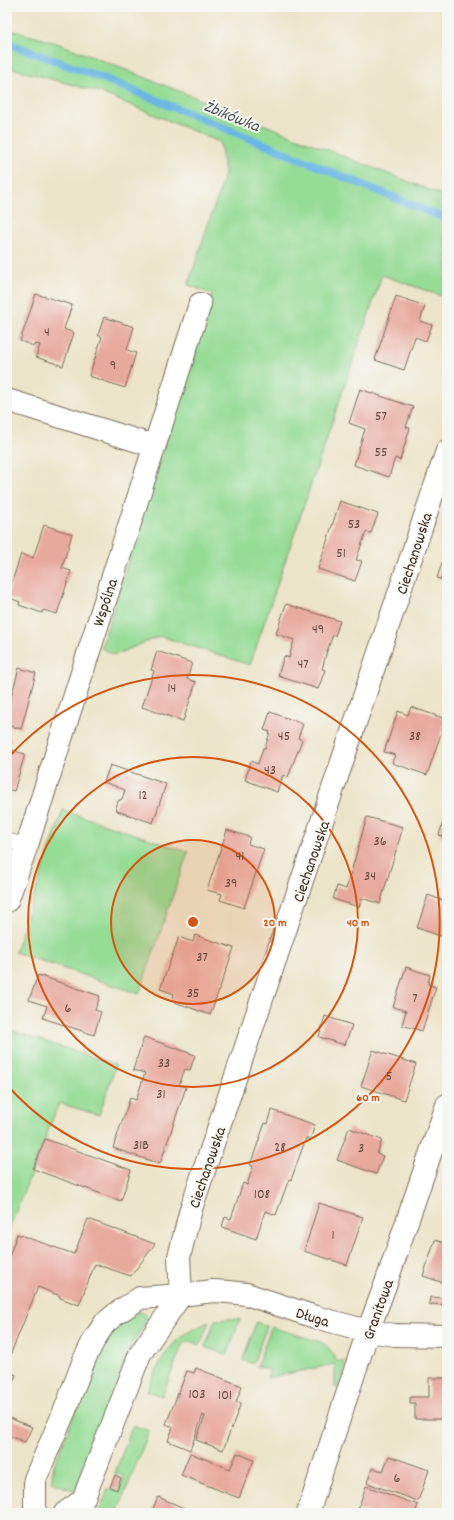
<svg xmlns="http://www.w3.org/2000/svg" width="454" height="1520" font-family="Dekko,sans-serif">
  <rect width="100%" height="100%" fill="#f6f6f2"/>
  <filter id="ink" filterUnits="userSpaceOnUse"><feTurbulence type="fractalNoise" baseFrequency=".025" numOctaves="2"/><feDisplacementMap in="SourceGraphic" scale="8" xChannelSelector="R" yChannelSelector="G"/><feConvolveMatrix kernelMatrix="1 2 1 2 8 2 1 2 1" color-interpolation-filters="sRGB"/></filter>
  <filter id="wash" filterUnits="userSpaceOnUse"><feTurbulence type="fractalNoise" baseFrequency=".012" numOctaves="4" result="noise"/><feDisplacementMap in="SourceGraphic" scale="16" xChannelSelector="R" yChannelSelector="G"/><feGaussianBlur stdDeviation="0.9" result="paint"/><feColorMatrix in="noise" values="0 0 0 0 0 0 0 0 0 0 0 0 0 0 0 0 0 1.4 0 .05"/><feComposite in="paint" operator="in"/></filter>
  <g filter="url(#wash)">
    <rect width="100%" height="100%" fill="#ece4c8"/>
    <path fill="#95dc95" stroke="#68835a" d="M7 29 60 44 447 197V233L445 239 447 247V298L382 275 250 665 160 636 115 655 101 648 212 294 188 285 225 174 220 142 99 92 7 67Z
      M63 810 188 852 139 994 15 952Z
      M7 1029 116 1065 99 1115 59 1103 7 1234Z
      M139 1311 145 1314 146 1321 130 1348 79 1481 73 1490 51 1482 54 1465 101 1348 121 1323Z
      M227 1319H240L227 1355 205 1347 215 1320Z
      M209 1322 200 1345 190 1341 183 1343 162 1396 147 1391C163 1354 170 1338 209 1322Z
      M256 1322 267 1326 253 1364 243 1360Z
      M271 1327 321 1342 330 1349 336 1361H344L345 1368 338 1389 335 1387V1364L267 1378 270 1370 257 1366Z
      M133 1425 149 1431 117 1513H99L108 1489 118 1492 124 1476 115 1473Z"/>
    <g fill="none" stroke-linecap="round" stroke-linejoin="round">
      <path stroke="#6bb6e4" stroke-width="8" d="M7 43 105 79 444 218"/>
    </g>
    <g id="blocks">
      <path fill="#e8a99d" d="M36 294 72 305 64 329 74 333 63 366 36 357 40 345 35 344 34 346 20 341Z
        M396 296 425 306 420 321 432 325 426 341 415 337 404 370 375 360Z
        M104 317 134 327 127 350 136 353 125 388 89 376 102 337 98 335Z
        M360 389 413 407 406 427 410 428 400 460 395 458 389 477 354 465 365 429 349 423Z
        M340 501 378 514 371 533 366 532 356 560 362 561 355 581 318 569Z
        M44 525 72 534 62 568 71 571 57 614 43 610 42 613 19 605 20 602 7 597 21 554 33 558Z
        M444 557 447 558V581L437 578Z
        M286 604 340 621 335 636 333 635 327 651 322 669 325 670 318 689 278 676 284 656 289 658 294 640 276 634Z
        M157 651 192 663 187 679 196 682 183 721 142 707 154 671 151 670Z
        M19 668 36 673 21 729 7 725V704L9 705Z
        M411 707 446 719 427 775 392 763 395 755 384 752 398 711 408 715Z
        M270 712 303 724 298 738 302 740 288 777 283 775 277 792 245 780 251 761 258 764 263 748H265L270 732 264 730Z
        M7 738 11 739 8 749 25 754 14 791 7 789Z
        M110 765 166 784 153 823 117 811 116 807 118 801 122 799 125 790 104 782Z
        M367 817 403 827 380 904 362 898 359 907 333 899 337 886 346 889Z
        M444 819 447 820V838L439 835Z
        M227 830 250 837 248 844 264 849 244 908 220 900 222 894 207 890Z
        M428 895 447 902V938L417 928Z
        M195 935 234 948 210 1015 172 1001 174 994 160 989 179 937 193 942Z
        M406 967 430 975 428 984 436 987 422 1031 402 1025 406 1011 393 1007Z
        M38 975 100 996 95 1010 101 1012 94 1035 43 1018 47 1006 29 1000Z
        M325 1016 352 1025 345 1045 319 1037Z
        M144 1037 195 1055 190 1070 185 1069 179 1085 186 1087 160 1164 113 1148 130 1098 136 1100 145 1073 133 1070Z
        M373 1050 416 1064 404 1100 361 1086Z
        M272 1110 315 1125 310 1140 306 1138 291 1180 289 1179 276 1215 265 1211 256 1239 222 1227 225 1217 231 1219 243 1183 247 1185 253 1166 250 1165 259 1140 265 1123 268 1124Z
        M349 1128 382 1140 377 1154 383 1156 376 1174 337 1160Z
        M45 1139 131 1170 121 1201 33 1169Z
        M319 1203 363 1217 347 1265 304 1251Z
        M88 1219 155 1244 131 1276 95 1264 79 1305 60 1298V1296L38 1287 9 1358 7 1357V1263L17 1234 74 1254Z
        M435 1240 447 1244V1284L423 1276Z
        M430 1297 443 1298 442 1305 429 1304Z
        M196 1368 242 1386 236 1402 241 1403 223 1450 196 1440 205 1416 203 1415 190 1450 168 1441 173 1427 166 1424 187 1371 194 1373Z
        M7 1371 16 1375 7 1397Z
        M429 1378H447V1419H415V1403H410V1397H429Z
        M7 1417 32 1427 25 1442 7 1435Z
        M190 1453 230 1469 237 1453 254 1460 239 1498 181 1475Z
        M389 1456 429 1470 418 1501 367 1483 372 1468 383 1471Z
        M115 1475 121 1478 117 1490 110 1487Z
        M366 1486 418 1505 415 1513H371L358 1509Z
        M158 1497 196 1513H151Z"/>
    </g>
  </g>
  <g filter="url(#ink)">
    <use href="#blocks" fill-opacity="0" stroke="#796b5a" stroke-width="1"/>
    <g fill="none" stroke-linecap="round" stroke-linejoin="round">
      <g stroke="#796b5a" stroke-width="16">
        <path id="lane" d="M7 841 27 845"/>
      </g>
      <g stroke="#796b5a" stroke-width="24">
        <path id="street" d="M7 400 154 446
          M7 901 27 845 200 304
          M181 1295 179 1257 191 1209 447 451
          M308 1513 368 1331 386 1283 447 1105"/>
      </g>
      <g stroke="#796b5a" stroke-width="24">
        <path id="secondary" d="M35 1513V1479L65 1410 84 1360 95 1338 105 1323 117 1313 140 1298 181 1295 213 1291 229 1292 246 1294 315 1317 368 1331 395 1335 447 1336
          M65 1513 83 1500 140 1354 181 1295"/>
      </g>
      <use href="#lane" stroke="#fff" stroke-width="15"/>
      <use href="#street" stroke="#fff" stroke-width="22"/>
      <use href="#secondary" stroke="#fff" stroke-width="22"/>
    </g>
  </g>
  <circle cx="193" cy="922" r="82" fill="#d7540e" fill-opacity=".12"/>
  <g fill="none" stroke="#d7540e" stroke-width="2">
    <circle cx="193" cy="922" r="82"/>
    <circle cx="193" cy="922" r="165"/>
    <path d="M8 758A247 247 0 1 1 8 1086"/>
  </g>
  <g text-anchor="middle" stroke-width="4" stroke-linejoin="round" paint-order="stroke">
    <g font-size="14" fill="#664a3e">
      <text x="47" y="336">4</text>
      <text x="113" y="369">9</text>
      <text x="381" y="420">57</text>
      <text x="381" y="456">55</text>
      <text x="354" y="528">53</text>
      <text x="341" y="557">51</text>
      <text x="318" y="633">49</text>
      <text x="303" y="668">47</text>
      <text x="172" y="692">14</text>
      <text x="284" y="740">45</text>
      <text x="415" y="740">38</text>
      <text x="270" y="774">43</text>
      <text x="143" y="799">12</text>
      <text x="380" y="845">36</text>
      <text x="240" y="860">41</text>
      <text x="370" y="880">34</text>
      <text x="231" y="887">39</text>
      <text x="202" y="961">37</text>
      <text x="193" y="997">35</text>
      <text x="415" y="1002">7</text>
      <text x="68" y="1012">6</text>
      <text x="164" y="1067">33</text>
      <text x="389" y="1080">5</text>
      <text x="161" y="1098">31</text>
      <text x="141" y="1149">31B</text>
      <text x="280" y="1151">28</text>
      <text x="361" y="1152">3</text>
      <text x="262" y="1198">108</text>
      <text x="333" y="1239">1</text>
      <text x="197" y="1398">103</text>
      <text x="225" y="1399">101</text>
      <text x="397" y="1482">6</text>
    </g>
    <g font-size="16" fill="#3b2a1e" stroke="#f6f6f2">
      <text transform="translate(413 553) rotate(-72)" y="6">Ciechanowska</text>
      <text transform="translate(104 602) rotate(-72)" y="6">Wspólna</text>
      <text transform="translate(310 861) rotate(-71)" y="6">Ciechanowska</text>
      <text transform="translate(206 1167) rotate(-71)" y="6">Ciechanowska</text>
      <text transform="translate(377 1309) rotate(-70)" y="6">Granitowa</text>
      <text transform="translate(313 1316) rotate(17)" y="6">Długa</text>
    </g>
    <g font-size="17" font-style="italic" fill="#495459" stroke="#f6f6f2">
      <text transform="translate(232 115) rotate(22)" y="6">Żbikówka</text>
    </g>
  </g>
  <circle cx="193" cy="922" r="6" fill="#d7540e" stroke="#f6f6f2" stroke-width="2"/>
  <g font-size="12" text-anchor="middle" font-weight="bold" fill="#d7540e" stroke="#f6f6f2" stroke-width="4" stroke-linejoin="round" paint-order="stroke">
    <text x="275" y="926">20 m</text>
    <text x="358" y="926">40 m</text>
    <text x="368" y="1101">60 m</text>
  </g>
  <rect width="454" height="1520" fill="none" stroke="#f6f6f2" stroke-width="24"/>
</svg>
